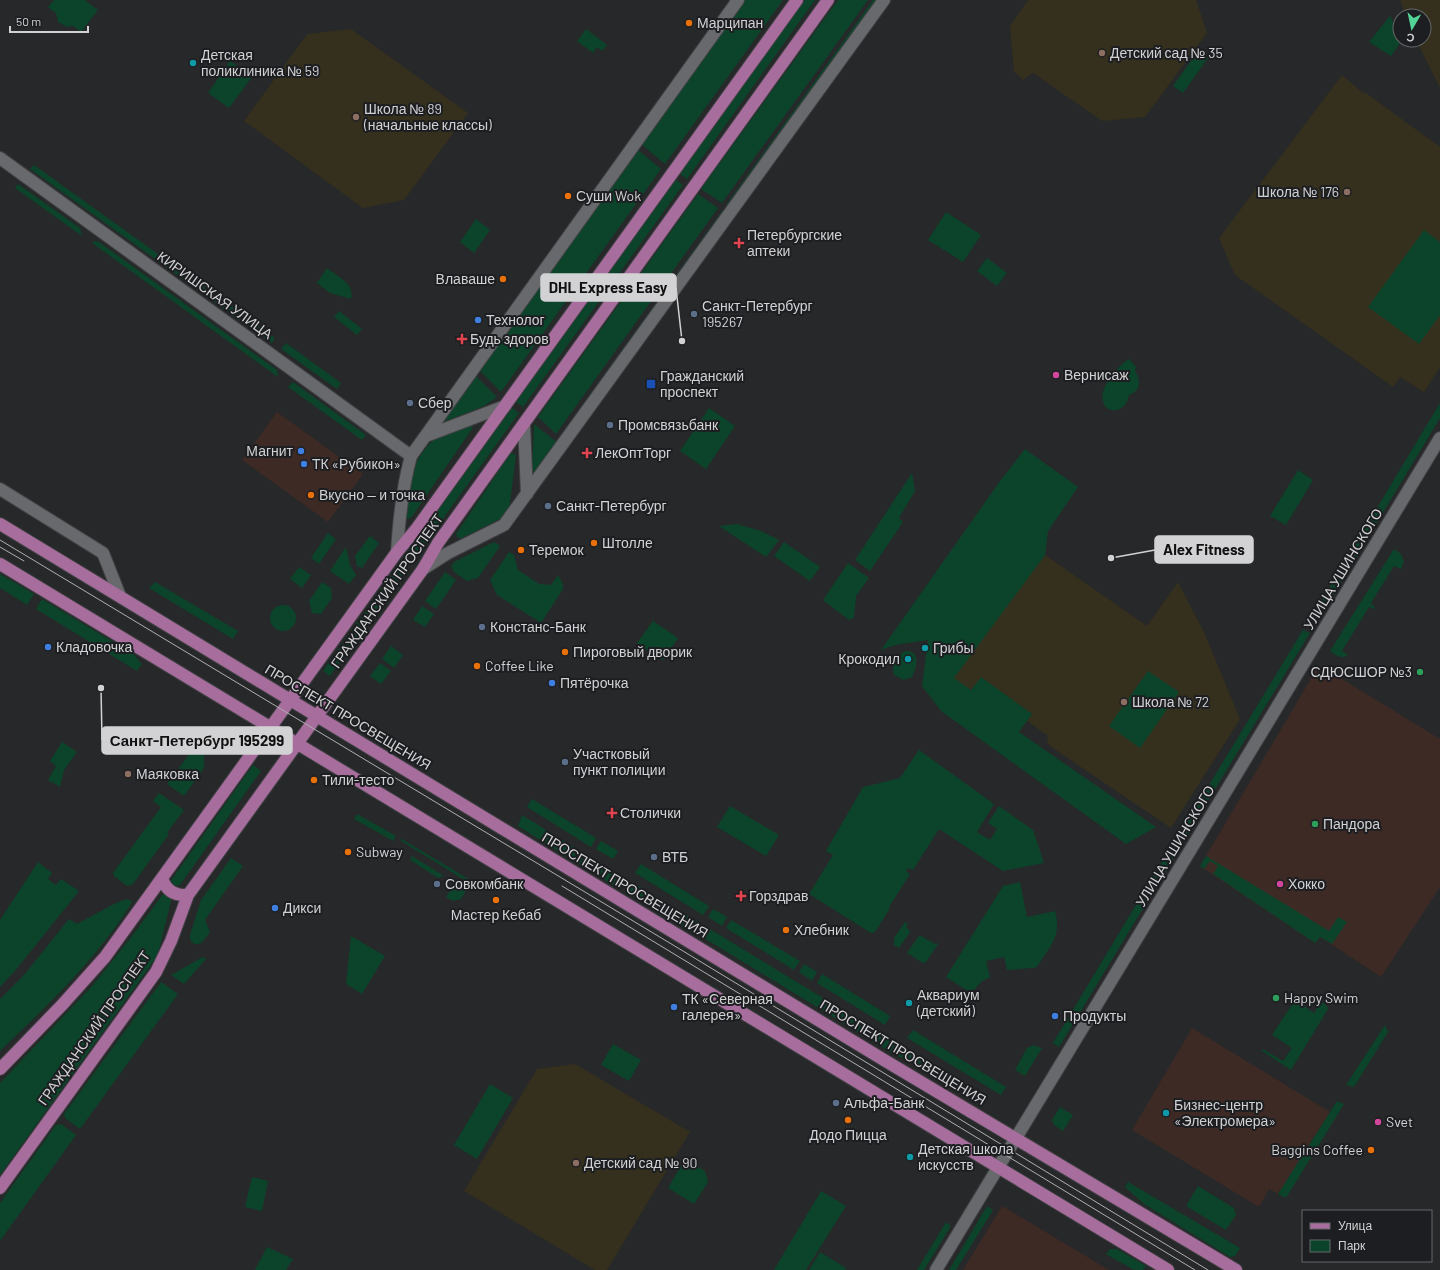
<svg xmlns="http://www.w3.org/2000/svg" width="1440" height="1270" font-family="Barlow,sans-serif">
  <rect width="100%" height="100%" fill="#27282a"/>
  <path fill="#3d2a25" d="M277 412 363 474 328 522 242 460Z
    M1319 665 1440 739V887L1381 977 1320 937 1315 943 1200 866Z
    M1192 1028 1330 1112 1278 1194 1269 1189 1259 1207 1132 1130Z
    M1002 1206 1109 1270H963Z"/>
  <path fill="#352f1d" d="M1028 0H1196L1207 33 1145 117 1102 121 1033 73 1023 80 1014 72 1010 26Z
    M1400 0H1440V88L1416 40H1424V16H1406Z
    M351 29 468 113 404 200 363 208 244 121 307 34Z
    M1342 75 1363 93H1366L1440 147V367L1424 392 1400 377 1393 387 1235 275 1219 238Z
    M1045 555 1147 626 1178 582 1204 632 1240 719 1171 828 1050 746 1047 741 1048 736 1027 721 1032 714 981 677 971 690 953 678Z
    M575 1064 690 1132 607 1270H595L464 1191 537 1069Z"/>
  <path fill="#0b442a" d="M54 0H85L98 10 81 32 73 26 67 27 58 22 56 13 48 7Z
    M745 0H783L665 164 641 144Z
    M805 0H815L687 179 680 174Z
    M838 0H868L722 203 701 189Z
    M873 0H877L728 207 726 205Z
    M1390 16 1400 35V40H1402L1391 56 1369 42Z
    M586 29 607 45 602 51 597 47 593 53 577 41Z
    M1198 51 1208 58 1183 93 1173 86Z
    M230 61 252 77 229 108 208 93Z
    M637 149 661 169 501 392 479 370Z
    M34 165 275 338 272 343 30 169Z
    M676 180 683 185 523 407 516 402Z
    M18 184 80 228 82 236 15 188Z
    M698 194 718 208 556 434 538 417Z
    M722 211 724 212 562 438 560 436Z
    M946 212 981 235 963 262 928 240Z
    M476 219 490 230 474 253 460 242Z
    M1424 230 1440 242V315L1419 344 1368 307Z
    M95 241 99 242 277 370 278 377 92 243Z
    M987 258 1007 273 997 286 977 271Z
    M327 268C338 277 355 283 351 299L330 293 317 283Z
    M339 311 362 329 357 335 334 317Z
    M286 343 341 383 337 389 281 349Z
    M1129 359 1136 367 1135 371C1141 380 1141 391 1129 395 1123 424 1086 409 1111 377 1117 369 1121 364 1129 359Z
    M475 375 497 397 484 406 446 421 444 418Z
    M293 382 366 435 362 440 288 387Z
    M1440 403V418L1320 617 1314 613Z
    M512 408 519 413 414 559 407 554Z
    M709 408 735 426 706 469 680 451Z
    M468 423 473 424 472 429 411 518 406 519 405 517C409 489 410 459 434 440 444 433 457 428 468 423Z
    M534 424 558 443 534 474 532 473Z
    M1025 449 1078 487 1048 531 1045 555 954 678 971 690 981 677 1032 714 1019 732 1156 827 1126 844 941 711 922 686 928 640 895 645 881 650 1000 481Z
    M511 453 516 455 509 511 506 516 462 538H458L456 534Z
    M1298 470 1313 480 1286 525 1270 516Z
    M912 473 915 491 899 518 903 522 870 571 855 560Z
    M737 524 761 531 779 540 766 557 719 526Z
    M328 533 336 539 319 564 311 558Z
    M370 536 379 543 362 568 357 566 355 556Z
    M494 542 500 546 478 578 467 581 454 572 451 566 454 562Z
    M784 542 820 567 810 581 774 556Z
    M346 547 350 565 356 575 349 584 330 571Z
    M1394 549 1401 554 1404 561 1401 569 1394 566 1371 603 1376 609 1369 607 1342 651 1348 655C1341 660 1336 655 1330 651Z
    M509 552 514 555 518 570 539 584 551 585 558 575 563 584V589L541 623 497 595 490 580Z
    M401 562 408 567 330 676 323 671Z
    M848 563 869 578 856 596 854 618 849 620 823 600Z
    M299 567 311 575 302 588 290 579Z
    M445 572 456 580 436 609 425 601Z
    M0 574 34 594 27 605 0 588Z
    M155 582 238 631 233 639 149 588Z
    M322 582 331 588 332 598 321 614 312 613 309 601Z
    M42 599 133 654 142 664 137 671 36 609Z
    M270 618a13 13 0 1 1 26 0a13 13 0 1 1-26 0Z
    M422 606 434 614 425 627 413 620Z
    M653 621 678 638 663 660 637 643Z
    M1303 630 1310 633 1186 837 1180 833Z
    M391 646 403 655 394 668 382 659Z
    M905 651C921 650 917 667 912 677L904 680 894 675C891 664 896 657 905 651Z
    M380 663 391 671 381 684 370 676Z
    M1148 671 1179 692 1140 748 1109 726Z
    M62 742 77 752 64 770 60 787 48 780 56 766 50 761Z
    M196 745 204 751V768L184 796 167 784Z
    M919 750 994 804 977 832 990 840 997 829 988 823 999 806 1033 830 1044 863 1003 871 939 829 913 870 908 868 906 871 910 874 889 907 890 908 875 932 871 933 809 894 833 855 826 851 863 787 900 778Z
    M253 765 261 771 180 885 173 886 171 883 172 879Z
    M159 793 184 810 167 833 169 834 133 884 127 886 114 876 113 873 161 807 153 801Z
    M532 799 596 838 591 847 527 807Z
    M730 806 779 835 766 856 717 827Z
    M357 814 396 836 393 841 354 819Z
    M522 815 624 878 618 888 518 826Z
    M401 839H402L470 880 466 881 401 841Z
    M1175 840 1182 844 1059 1047 1053 1043Z
    M601 841 618 851 613 859 596 849Z
    M412 856 444 876 438 878 410 860Z
    M1206 856 1329 931 1338 917 1347 922 1332 944 1320 937 1315 943 1213 874 1218 866 1210 861 1204 869 1200 866Z
    M231 858 243 866 205 920 210 932C207 935 204 941 201 943 194 947 189 941 190 935L201 900Z
    M38 862 52 873 48 879 56 885 61 879 79 891 15 971 0 987V920Z
    M641 864 709 906 703 915 635 873Z
    M456 882 467 889 461 899 453 901 446 897Z
    M632 882 698 922 692 932 626 892Z
    M1020 882 1027 917 1055 911C1062 937 1050 946 1037 967L1033 968 1007 970 1004 957 986 961 990 977 982 981 971 993 946 977 1003 886Z
    M163 894 172 897 160 946 155 959 0 1175V1083L93 985 129 940Z
    M126 899 132 901 131 904C96 960 47 1006 0 1051V999L24 975 69 919 77 924 114 904Z
    M713 909 727 917 722 926 708 917Z
    M731 920 800 961 794 970 726 928Z
    M905 922 908 924 906 926 910 932 899 948 894 945V938Z
    M710 929 923 1059 920 1064 897 1056 704 938Z
    M351 936 385 956 362 994 346 984Z
    M921 936 935 944 936 943 938 944 926 962 923 963 907 953 918 937Z
    M203 957 206 959 184 984 171 975Z
    M804 964 817 972 812 981 799 972Z
    M822 974 890 1016 885 1025 817 983Z
    M161 982 178 994 80 1129 65 1118 64 1114Z
    M1295 1000 1314 1013 1321 1002 1326 1005 1328 1009 1291 1070 1262 1051 1263 1049 1283 1061 1292 1048 1272 1035Z
    M1385 1025 1388 1032 1354 1087 1346 1085Z
    M913 1030 1006 1087 1001 1095 907 1038Z
    M613 1044 641 1060 629 1081 601 1065Z
    M1033 1045 1042 1048 1025 1076 1015 1070 1027 1048Z
    M490 1084 513 1098 477 1159 454 1145Z
    M1337 1101 1344 1104 1286 1198 1278 1194Z
    M1060 1107 1073 1115 1063 1131 1054 1125 1052 1120Z
    M61 1124 76 1135 0 1241V1203L56 1125Z
    M685 1159 705 1171 708 1182 694 1204 668 1188Z
    M252 1177 268 1181 262 1211 245 1207Z
    M1128 1182 1240 1248 1235 1256 1230 1257 1144 1204 1125 1187Z
    M1198 1186 1234 1208 1236 1215 1226 1230 1186 1206Z
    M821 1191 846 1206 806 1270H774Z
    M987 1206 993 1210 956 1270H949Z
    M946 1222 951 1226 924 1270H917Z
    M267 1247 293 1259 286 1270H255Z
    M1110 1249H1117L1146 1266 1143 1270H1134L1106 1254Z
    M820 1252 846 1268 845 1270H809Z"/>
  <g fill="none" stroke-linecap="round" stroke-linejoin="round">
    <g stroke="#424245" stroke-width="14">
      <path id="minor" d="M0 158 411 456
        M524 424 527 494
        M426 436 505 406
        M0 489 103 553 120 596
        M397 552C399 520 402 488 411 456L738 0
        M423 569 448 553 504 525 884 0
        M936 1270 1440 438"/>
    </g>
    <g stroke="#424245" stroke-width="14">
      <path id="major" d="M0 524 884 1060 1236 1270
        M0 564 1168 1270
        M162 878C166 891 175 896 188 895
        M0 1069 62 1005 105 957 397 552 417 528 797 0
        M0 1188 156 972 171 941 188 895 423 569 438 543 828 0"/>
    </g>
    <use href="#minor" stroke="#68696c" stroke-width="12"/>
    <use href="#major" stroke="#a76d9d" stroke-width="12"/>
    <path stroke="#afafb1" stroke-width="1" d="M0 540 683 951 1208 1270
      M0 547 24 561
      M562 886 1195 1270"/>
  </g>
  <g fill="#e8710a" stroke="#1d1e21" stroke-width="1.5">
    <circle cx="689" cy="23" r="4"/>
    <circle cx="568" cy="196" r="4"/>
    <circle cx="503" cy="279" r="4"/>
    <circle cx="311" cy="495" r="4"/>
    <circle cx="594" cy="543" r="4"/>
    <circle cx="521" cy="550" r="4"/>
    <circle cx="565" cy="652" r="4"/>
    <circle cx="477" cy="666" r="4"/>
    <circle cx="314" cy="780" r="4"/>
    <circle cx="348" cy="852" r="4"/>
    <circle cx="496" cy="900" r="4"/>
    <circle cx="786" cy="930" r="4"/>
    <circle cx="848" cy="1120" r="4"/>
    <circle cx="1371" cy="1150" r="4"/>
  </g>
  <g fill="#8d6e63" stroke="#1d1e21" stroke-width="1.5">
    <circle cx="1102" cy="53" r="4"/>
    <circle cx="356" cy="117" r="4"/>
    <circle cx="1347" cy="192" r="4"/>
    <circle cx="1124" cy="702" r="4"/>
    <circle cx="128" cy="774" r="4"/>
    <circle cx="576" cy="1163" r="4"/>
  </g>
  <g fill="#0f9aa8" stroke="#1d1e21" stroke-width="1.5">
    <circle cx="193" cy="63" r="4"/>
    <circle cx="925" cy="648" r="4"/>
    <circle cx="908" cy="659" r="4"/>
    <circle cx="909" cy="1003" r="4"/>
    <circle cx="1166" cy="1113" r="4"/>
    <circle cx="910" cy="1157" r="4"/>
  </g>
  <g fill="#e0444e" stroke="#1d1e21" stroke-width="1.5">
    <path d="M737 237h4v4h4v4h-4v4h-4v-4h-4v-4h4z"/>
    <path d="M460 333h4v4h4v4h-4v4h-4v-4h-4v-4h4z"/>
    <path d="M585 447h4v4h4v4h-4v4h-4v-4h-4v-4h4z"/>
    <path d="M610 807h4v4h4v4h-4v4h-4v-4h-4v-4h4z"/>
    <path d="M739 890h4v4h4v4h-4v4h-4v-4h-4v-4h4z"/>
  </g>
  <g fill="#5c6f8a" stroke="#1d1e21" stroke-width="1.5">
    <circle cx="694" cy="314" r="4"/>
    <circle cx="410" cy="403" r="4"/>
    <circle cx="610" cy="425" r="4"/>
    <circle cx="548" cy="506" r="4"/>
    <circle cx="482" cy="627" r="4"/>
    <circle cx="565" cy="762" r="4"/>
    <circle cx="654" cy="857" r="4"/>
    <circle cx="437" cy="884" r="4"/>
    <circle cx="836" cy="1103" r="4"/>
  </g>
  <g fill="#3f7fe0" stroke="#1d1e21" stroke-width="1.5">
    <circle cx="478" cy="320" r="4"/>
    <circle cx="301" cy="451" r="4"/>
    <circle cx="304" cy="464" r="4"/>
    <circle cx="48" cy="647" r="4"/>
    <circle cx="552" cy="683" r="4"/>
    <circle cx="275" cy="908" r="4"/>
    <circle cx="674" cy="1007" r="4"/>
    <circle cx="1055" cy="1016" r="4"/>
  </g>
  <g fill="#d1479c" stroke="#1d1e21" stroke-width="1.5">
    <circle cx="1056" cy="375" r="4"/>
    <circle cx="1280" cy="884" r="4"/>
    <circle cx="1378" cy="1122" r="4"/>
  </g>
  <rect fill="#1a4fb4" stroke="#1d1e21" stroke-width="1.5" x="646" y="379" width="10" height="10" rx="2"/>
  <g fill="#2e9e5b" stroke="#1d1e21" stroke-width="1.5">
    <circle cx="1420" cy="672" r="4"/>
    <circle cx="1315" cy="824" r="4"/>
    <circle cx="1276" cy="998" r="4"/>
  </g>
  <g text-anchor="middle" stroke-width="4" stroke-linejoin="round" paint-order="stroke">
    <g font-size="14" fill="#d2d2d4" stroke="#1d1e21" text-anchor="start">
      <text x="697" y="28">Марципан</text>
      <text x="1110" y="58">Детский сад № 35</text>
      <text x="201" y="60">Детская<tspan x="201" dy="16">поликлиника № 59</tspan></text>
      <text x="364" y="114">Школа № 89<tspan x="364" dy="16">(начальные классы)</tspan></text>
      <text x="1339" y="197" text-anchor="end">Школа № 176</text>
      <text x="576" y="201">Суши Wok</text>
      <text x="747" y="240">Петербургские<tspan x="747" dy="16">аптеки</tspan></text>
      <text x="495" y="284" text-anchor="end">Влаваше</text>
      <text x="702" y="311">Санкт-Петербург<tspan x="702" dy="16">195267</tspan></text>
      <text x="486" y="325">Технолог</text>
      <text x="470" y="344">Будь здоров</text>
      <text x="1064" y="380">Вернисаж</text>
      <text x="660" y="381">Гражданский<tspan x="660" dy="16">проспект</tspan></text>
      <text x="418" y="408">Сбер</text>
      <text x="618" y="430">Промсвязьбанк</text>
      <text x="293" y="456" text-anchor="end">Магнит</text>
      <text x="595" y="458">ЛекОптТорг</text>
      <text x="312" y="469">ТК «Рубикон»</text>
      <text x="319" y="500">Вкусно — и точка</text>
      <text x="556" y="511">Санкт-Петербург</text>
      <text x="602" y="548">Штолле</text>
      <text x="529" y="555">Теремок</text>
      <text x="490" y="632">Констанс-Банк</text>
      <text x="56" y="652">Кладовочка</text>
      <text x="933" y="653">Грибы</text>
      <text x="573" y="657">Пироговый дворик</text>
      <text x="900" y="664" text-anchor="end">Крокодил</text>
      <text x="485" y="671">Coffee Like</text>
      <text x="1412" y="677" text-anchor="end">СДЮСШОР №3</text>
      <text x="560" y="688">Пятёрочка</text>
      <text x="1132" y="707">Школа № 72</text>
      <text x="573" y="759">Участковый<tspan x="573" dy="16">пункт полиции</tspan></text>
      <text x="136" y="779">Маяковка</text>
      <text x="322" y="785">Тили-тесто</text>
      <text x="620" y="818">Столички</text>
      <text x="1323" y="829">Пандора</text>
      <text x="356" y="857">Subway</text>
      <text x="662" y="862">ВТБ</text>
      <text x="445" y="889">Совкомбанк</text>
      <text x="1288" y="889">Хокко</text>
      <text x="749" y="901">Горздрав</text>
      <text x="283" y="913">Дикси</text>
      <text x="496" y="920" text-anchor="middle">Мастер Кебаб</text>
      <text x="794" y="935">Хлебник</text>
      <text x="917" y="1000">Аквариум<tspan x="917" dy="16">(детский)</tspan></text>
      <text x="1284" y="1003">Happy Swim</text>
      <text x="682" y="1004">ТК «Северная<tspan x="682" dy="16">галерея»</tspan></text>
      <text x="1063" y="1021">Продукты</text>
      <text x="844" y="1108">Альфа-Банк</text>
      <text x="1174" y="1110">Бизнес-центр<tspan x="1174" dy="16">«Электромера»</tspan></text>
      <text x="1386" y="1127">Svet</text>
      <text x="848" y="1140" text-anchor="middle">Додо Пицца</text>
      <text x="918" y="1154">Детская школа<tspan x="918" dy="16">искусств</tspan></text>
      <text x="1363" y="1155" text-anchor="end">Baggins Coffee</text>
      <text x="584" y="1168">Детский сад № 90</text>
    </g>
    <g font-size="14" fill="#d2d2d4" stroke="#1d1e21">
      <text transform="translate(215 295) rotate(36)" y="5">КИРИШСКАЯ УЛИЦА</text>
      <text transform="translate(1343 569) rotate(-59)" y="5">УЛИЦА УШИНСКОГО</text>
      <text transform="translate(387 591) rotate(-55)" y="5">ГРАЖДАНСКИЙ ПРОСПЕКТ</text>
      <text transform="translate(348 717) rotate(31)" y="5">ПРОСПЕКТ ПРОСВЕЩЕНИЯ</text>
      <text transform="translate(1175 846) rotate(-59)" y="5">УЛИЦА УШИНСКОГО</text>
      <text transform="translate(625 885) rotate(31)" y="5">ПРОСПЕКТ ПРОСВЕЩЕНИЯ</text>
      <text transform="translate(94 1028) rotate(-55)" y="5">ГРАЖДАНСКИЙ ПРОСПЕКТ</text>
      <text transform="translate(903 1052) rotate(31)" y="5">ПРОСПЕКТ ПРОСВЕЩЕНИЯ</text>
    </g>
  </g>
  <path fill="none" stroke="#d2d2d4" stroke-width="1.5" d="M682 341L676 288M1111 558L1155 550M101 688L102 740"/>
  <g fill="#d2d2d4" stroke="#1d1e21" stroke-width="1.5">
    <circle cx="682" cy="341" r="4"/>
    <circle cx="1111" cy="558" r="4"/>
    <circle cx="101" cy="688" r="4"/>
  </g>
  <g fill="#d2d2d4" stroke="#d2d2d4" stroke-width="1.5">
    <rect x="541" y="274" width="135" height="27" rx="4"/>
    <rect x="1155" y="536" width="98" height="27" rx="4"/>
    <rect x="102" y="727" width="190" height="27" rx="4"/>
  </g>
  <g font-size="15" text-anchor="middle" font-weight="bold" fill="#111">
    <text x="608" y="293">DHL Express Easy</text>
    <text x="1204" y="555">Alex Fitness</text>
    <text x="197" y="746">Санкт-Петербург 195299</text>
  </g>
  <rect x="1302" y="1210" width="130" height="52" fill="#1d1e21" stroke="#656669"/>
  <rect x="1310" y="1223" width="20" height="6" fill="#a76d9d" stroke="#656669"/>
  <text x="1338" y="1230" font-size="12" fill="#d2d2d4">Улица</text>
  <rect x="1310" y="1240" width="20" height="12" fill="#0b442a" stroke="#656669"/>
  <text x="1338" y="1250" font-size="12" fill="#d2d2d4">Парк</text>
  <g transform="translate(1412 28) rotate(189)"><circle r="19" fill="#1d1e21" stroke="#656669"/>
  <path d="M0-3L7 15L0 10L-7 15Z" fill="#53d396"/>
  <text y="-6" font-size="11" font-weight="bold" text-anchor="middle" fill="#d2d2d4">С</text>
  </g>
  <path d="M10 26v6h78v-6" fill="none" stroke="#d2d2d4" stroke-width="2"/>
  <text x="16" y="26" font-size="12" fill="#d2d2d4" stroke="#1d1e21" stroke-width="3" paint-order="stroke">50 m</text>
</svg>
